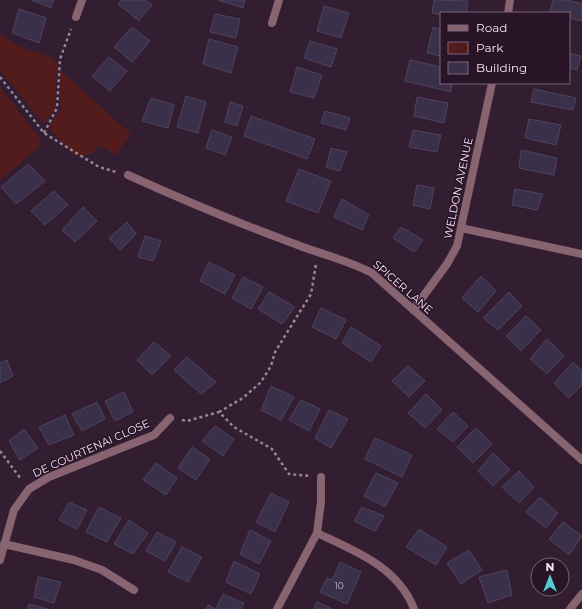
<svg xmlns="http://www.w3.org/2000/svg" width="582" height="609" font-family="Montserrat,sans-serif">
  <rect width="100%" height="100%" fill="#321d31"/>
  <path fill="#521c1c" d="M0 34 20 47 51 57 58 65 56 76V107L44 124 0 70Z
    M60 70 131 134 116 155 99 145 90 155 78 156 73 154 48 127 61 109 59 94Z
    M0 87 40 139V146L0 180Z"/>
  <path fill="#3a3049" stroke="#4e435f" d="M31 0H54L51 8Z
    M122 0H145L152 5 139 21 118 4Z
    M218 0H245L243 8Z
    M434 0 468 1 466 13H441V15L432 13Z
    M553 0H567L582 4V21L569 18V13H550Z
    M324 6 349 13 341 38 317 31Z
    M19 9 46 18 39 43 12 33Z
    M215 14 240 19 236 38 210 32Z
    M132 27 150 41 132 62 114 47Z
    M433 27 441 29V56L427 53Z
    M209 39 238 47 231 73 203 64Z
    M310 41 337 49 331 67 304 58Z
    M569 53 581 56 577 70 569 68Z
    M109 57 127 71 110 91 92 76Z
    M410 60 441 67V83H452L451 92 405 81Z
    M297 67 322 75 314 98 290 92Z
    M534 89 576 98 573 110 531 102Z
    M186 96 206 102 198 133 177 127Z
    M417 97 448 103 444 123 414 116Z
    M151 98 174 105 168 128 142 121Z
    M230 102 243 106 237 126 225 122Z
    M325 111 350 118 346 130 321 123Z
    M251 116 315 139 307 159 244 136Z
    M529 119 561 125 556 145 525 138Z
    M212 130 232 137 225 155 206 148Z
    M413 130 441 135 437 152 409 147Z
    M331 148 347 152 340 171 326 167Z
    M521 150 557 158 554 175 519 168Z
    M28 164 45 181 16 204 1 187Z
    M299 169 331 181 318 213 286 201Z
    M417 185 434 188 430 209 413 205Z
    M515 189 543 194 537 210 512 205Z
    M54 191 68 205 45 225 31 211Z
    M342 199 369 215 362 230 334 217Z
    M83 207 97 221 75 242 62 230Z
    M127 222 136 234 120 250 109 238Z
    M401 227 423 240 414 252 393 238Z
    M145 236 161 241 153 261 138 257Z
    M209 262 235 275 225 294 200 281Z
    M481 276 496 291 478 312 462 298Z
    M243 277 263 287 251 309 232 298Z
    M269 292 295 307 282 324 258 309Z
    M509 292 522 306 498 330 483 318Z
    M321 308 346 320 336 339 312 327Z
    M526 316 541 330 521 351 506 336Z
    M351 327 381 346 371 362 342 343Z
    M547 339 564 356 547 374 530 359Z
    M154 342 171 356 152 375 137 360Z
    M187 357 216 382 201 394 174 370Z
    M7 360 13 376 0 383V363Z
    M573 362 582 371V385L569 398 554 383Z
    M408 366 425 381 409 397 392 381Z
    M271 386 294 397 281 420 261 410Z
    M124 392 133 412 115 421 105 401Z
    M426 394 442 410 425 428 408 413Z
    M301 400 320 409 309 431 289 420Z
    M97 402 105 419 82 431 72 414Z
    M329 410 348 419 331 448 315 438Z
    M453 412 468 426 453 442 437 429Z
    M65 415 74 435 49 445 39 427Z
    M215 426 234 439 223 456 202 441Z
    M476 428 492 444 473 463 457 447Z
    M24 429 38 448 20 460 9 441Z
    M375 438 412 455 402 477 365 459Z
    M192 447 210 459 196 480 178 468Z
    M493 453 510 470 493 486 478 471Z
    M156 463 177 478 166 495 143 480Z
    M519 471 534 487 519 503 502 487Z
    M376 473 398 483 385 507 364 496Z
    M271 493 289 502 275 532 256 522Z
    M540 497 558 513 546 528 526 512Z
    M69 502 87 510 77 529 59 520Z
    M99 507 121 518 107 542 86 532Z
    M362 507 384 516 375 531 354 521Z
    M129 520 148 533 133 554 114 544Z
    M563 522 582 536 569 555 549 539Z
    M419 529 447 547 436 565 406 547Z
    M250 530 271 541 259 564 240 554Z
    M157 532 176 542 165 561 146 551Z
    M182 547 202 557 188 582 168 572Z
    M469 550 482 570 461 584 447 563Z
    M234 561 260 574 251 594 226 582Z
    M340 562 361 572 347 604 320 592 327 578 332 580Z
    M507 570 512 595 488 603 479 577Z
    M38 577 61 582 54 603 34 597Z
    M223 594 244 603 241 609H206L208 605 216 609Z
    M317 602 332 609H314Z
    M29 604 48 609H27Z"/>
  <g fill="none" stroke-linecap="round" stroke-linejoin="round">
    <path stroke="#968595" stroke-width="2.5" stroke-dasharray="3 3" stroke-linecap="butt" d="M0 77 44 133 99 167 116 172
      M44 133 57 108 60 59 71 29
      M219 412 243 398 261 382 271 366 275 352 311 294 316 264
      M182 420 187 421 219 412 234 427 272 449 289 474 310 476
      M0 451 21 479"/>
    <path stroke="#876470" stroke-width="8" d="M508 13 510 0
      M76 17 82 0
      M272 23 279 0
      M128 175C183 200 238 223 295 244 320 254 348 260 372 273L582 460
      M461 228 582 254
      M413 310 447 264 457 246 492 83
      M317 533C355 551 398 567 414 609
      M4 544 74 560 102 570 134 590
      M0 560 14 510 29 489 49 477 154 435 170 418
      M277 609 317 533 321 502V477
      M570 609 582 594"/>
  </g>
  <g text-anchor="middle" stroke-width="3" stroke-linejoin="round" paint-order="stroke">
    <g font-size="9" fill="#c6b8c8">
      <text x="339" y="589">10</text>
    </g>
    <g font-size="11" fill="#f4e6f3" stroke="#281327">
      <text transform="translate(458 188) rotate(-78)" y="4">WELDON AVENUE</text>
      <text transform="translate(403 287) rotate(41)" y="4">SPICER LANE</text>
      <text transform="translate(91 448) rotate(-24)" y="4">DE COURTENAI CLOSE</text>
    </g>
  </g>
  <rect x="440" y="12" width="130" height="72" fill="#281327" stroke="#7a6779"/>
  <rect x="448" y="25" width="20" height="6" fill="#876470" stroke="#7a6779"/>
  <text x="476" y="32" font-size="12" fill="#f4e6f3">Road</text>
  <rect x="448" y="42" width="20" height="12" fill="#521c1c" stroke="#7a6779"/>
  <text x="476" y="52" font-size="12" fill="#f4e6f3">Park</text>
  <rect x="448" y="62" width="20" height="12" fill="#3a3049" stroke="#7a6779"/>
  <text x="476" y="72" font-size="12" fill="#f4e6f3">Building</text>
  <g transform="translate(550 577)"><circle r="19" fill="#281327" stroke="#7a6779"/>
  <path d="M0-3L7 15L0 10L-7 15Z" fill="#52cdcd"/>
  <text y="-6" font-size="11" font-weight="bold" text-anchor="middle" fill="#f4e6f3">N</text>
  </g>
</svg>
